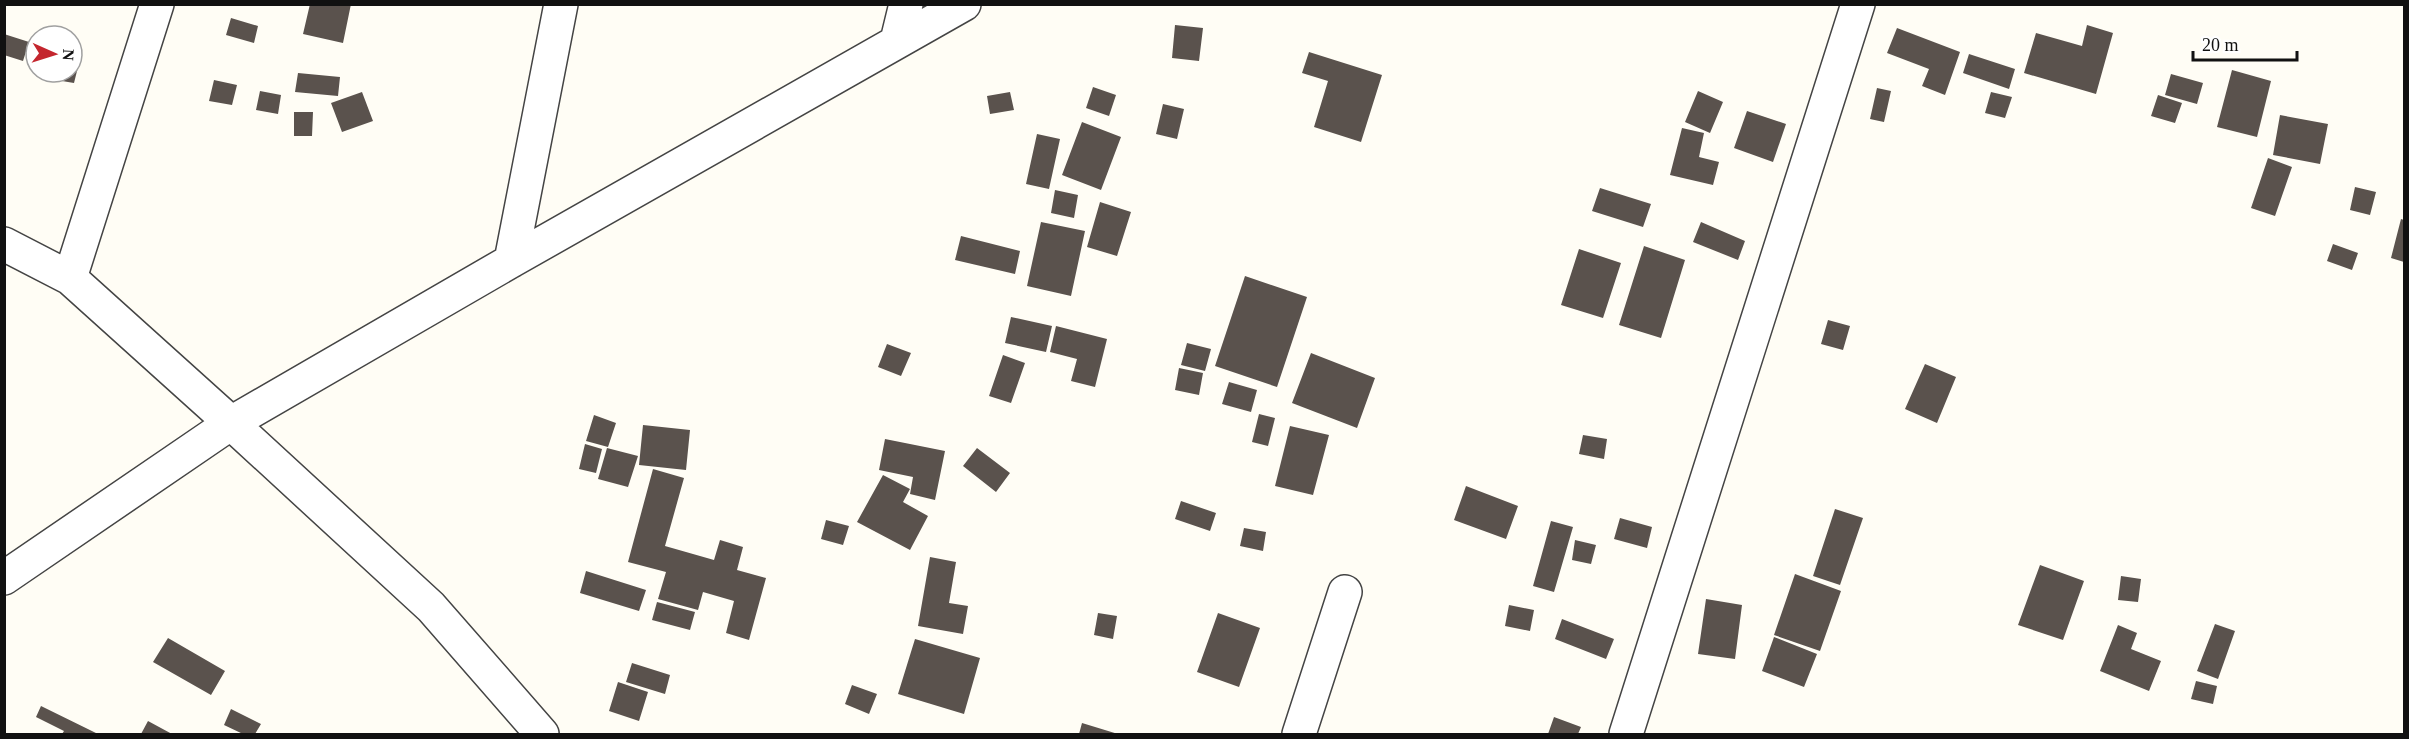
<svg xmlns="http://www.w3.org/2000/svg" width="2409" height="739" font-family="Georgia,serif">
  <rect width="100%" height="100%" fill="#fffdf5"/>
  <path fill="#5a524d" d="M310 4H351L343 43 303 34Z
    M231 18 258 26 254 43 226 35Z
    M1175 25 1203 28 1199 61 1172 58Z
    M2087 25 2113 33 2096 94 2024 73 2036 33 2082 46Z
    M1897 28 1960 52 1945 95 1922 86 1929 69 1887 53Z
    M4 34 29 42 23 61 4 55Z
    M1309 52 1382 75 1361 142 1314 127 1328 81 1302 73Z
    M1969 54 2015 69 2009 89 1963 73Z
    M72 62 79 63 74 83 50 79 51 72H72Z
    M2232 70 2271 81 2257 137 2217 127Z
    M298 73 340 77 338 96 295 92Z
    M2171 74 2203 83 2197 104 2165 95Z
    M214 80 237 85 232 105 209 101Z
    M1093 87 1116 95 1109 116 1086 108Z
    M1877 88 1891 91 1884 122 1870 119Z
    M260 91 281 95 278 114 256 110Z
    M1698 91 1723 102 1710 133 1685 122Z
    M362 92 373 121 342 132 331 103Z
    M1010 92 1014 110 990 114 987 96Z
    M1991 92 2012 97 2005 118 1985 113Z
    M2158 95 2182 103 2175 123 2151 116Z
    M1163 104 1184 109 1177 139 1156 134Z
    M1747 111 1786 124 1773 162 1734 148Z
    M294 112H313L312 136H294Z
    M2280 115 2328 124 2320 164 2273 155Z
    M1082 122 1121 137 1101 190 1062 175Z
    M1682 128 1704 133 1699 157 1719 162 1713 185 1670 175Z
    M1037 134 1060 139 1049 189 1026 184Z
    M2268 158 2292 167 2275 216 2251 208Z
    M2355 187 2376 192 2370 215 2350 210Z
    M1600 188 1651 204 1643 227 1592 211Z
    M1055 190 1078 195 1074 218 1051 213Z
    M1100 202 1131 212 1117 256 1087 247Z
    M2401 219 2404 220V262L2391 258Z
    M1041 222 1085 231 1071 296 1027 286Z
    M1701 222 1745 241 1738 260 1693 242Z
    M961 236 1020 251 1015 274 955 260Z
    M2333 244 2358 253 2352 270 2327 261Z
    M1644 246 1685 260 1661 338 1619 325Z
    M1579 249 1621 263 1603 318 1561 305Z
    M1245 276 1307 297 1277 387 1215 366Z
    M1011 317 1052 326 1046 352 1005 343Z
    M1828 320 1850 326 1843 350 1821 344Z
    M1056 326 1107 339 1095 387 1071 381 1077 359 1050 352Z
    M1187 343 1211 349 1205 371 1181 365Z
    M887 344 911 353 901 376 878 367Z
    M1311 353 1375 378 1357 428 1292 403Z
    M1003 355 1025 363 1011 403 989 396Z
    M1925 364 1956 377 1937 423 1905 409Z
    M1179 368 1203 373 1199 395 1175 390Z
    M1229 382 1257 390 1251 412 1222 404Z
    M1259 414 1275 418 1268 446 1252 442Z
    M594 415 616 423 608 447 586 441Z
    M643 425 690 430 686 470 639 465Z
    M1290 426 1329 435 1313 495 1275 486Z
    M1583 435 1607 439 1604 459 1579 454Z
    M885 439 945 451 935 500 910 494 913 477 879 470Z
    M585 444 602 449 596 473 579 469Z
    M607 448 638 456 628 487 598 479Z
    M977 448 1010 473 996 492 963 466Z
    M653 469 684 478 665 546 714 560 720 540 743 547 737 570 766 578 749 640 726 633 734 601 703 592 698 610 658 599 666 572 628 562Z
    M883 475 910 489 903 502 928 516 910 550 857 522Z
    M1466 486 1518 506 1506 539 1454 520Z
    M1181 501 1216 513 1210 531 1175 519Z
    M1835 509 1863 518 1840 585 1813 576Z
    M1620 518 1652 527 1647 548 1614 539Z
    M826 520 849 526 843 545 821 539Z
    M1551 521 1573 527 1554 592 1533 586Z
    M1244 528 1266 532 1263 551 1240 546Z
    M1575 540 1596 545 1591 564 1572 560Z
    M930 557 956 562 949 603 968 606 963 634 918 626Z
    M2040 565 2084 581 2063 640 2018 625Z
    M586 571 646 590 639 611 580 593Z
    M1795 574 1841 591 1820 651 1774 635Z
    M2121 576 2141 579 2138 602 2118 600Z
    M1706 599 1742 605 1735 659 1698 654Z
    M657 602 695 612 690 630 652 620Z
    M1509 605 1534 610 1530 631 1505 626Z
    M1098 613 1117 616 1113 639 1094 635Z
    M1218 613 1260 628 1239 687 1197 672Z
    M1562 619 1614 639 1606 659 1555 639Z
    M2215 624 2235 631 2218 679 2197 671Z
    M2118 625 2137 633 2131 649 2161 661 2149 691 2100 671Z
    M1774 637 1817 654 1804 687 1762 671Z
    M168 638 225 671 211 695 153 662Z
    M915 639 980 658 964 714 898 694Z
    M632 663 670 675 665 694 626 682Z
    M2196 681 2217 686 2213 704 2191 699Z
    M618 682 648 692 639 721 609 711Z
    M852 685 877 694 869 714 845 704Z
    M41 706 98 734H62L64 731 36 717Z
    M231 709 261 724 255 734H243L224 725Z
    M1554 717 1581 727 1578 734H1548Z
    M148 721 172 734H141Z
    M1082 723 1118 734H1079Z"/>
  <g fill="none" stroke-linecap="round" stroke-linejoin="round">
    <g stroke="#444" stroke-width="36">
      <path id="minor" d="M897 41 906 4
        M4 244 70 278 231 423 431 607 542 734
        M511 261 561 4
        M70 278 157 4
        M4 578 231 423 511 261 964 4
        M1299 734 1345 592
        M1626 734 1858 4"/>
    </g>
    <use href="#minor" stroke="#fff" stroke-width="33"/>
  </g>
  <rect width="2409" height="739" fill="none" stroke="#111111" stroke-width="12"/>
  <g transform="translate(54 54) rotate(93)"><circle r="28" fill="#ffffff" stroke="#a0a0a0" stroke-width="1.5"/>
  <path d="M0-4.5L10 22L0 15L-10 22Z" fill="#c4262e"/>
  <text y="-9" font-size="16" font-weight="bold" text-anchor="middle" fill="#111111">N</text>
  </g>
  <path d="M2193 51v9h104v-9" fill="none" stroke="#111111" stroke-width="3"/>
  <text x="2202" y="51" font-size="18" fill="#111111" stroke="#ffffff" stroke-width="4.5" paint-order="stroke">20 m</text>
</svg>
